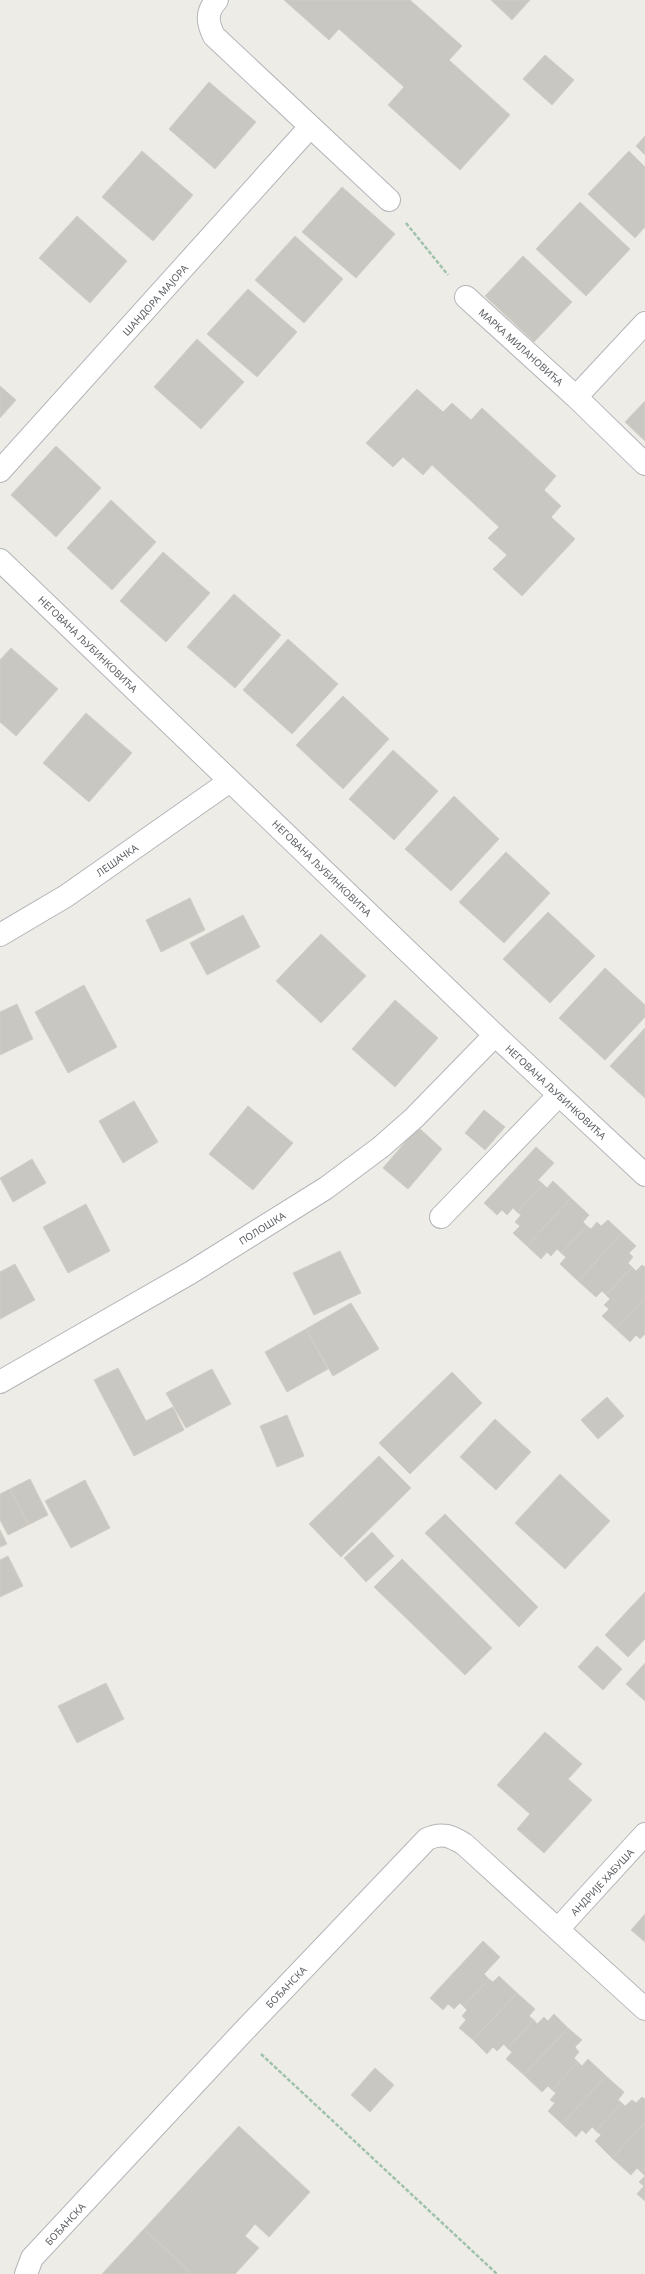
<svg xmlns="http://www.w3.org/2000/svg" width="645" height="2274" font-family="'Noto Sans',sans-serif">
  <rect width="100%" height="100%" fill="#eeece6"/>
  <path fill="#c9c7c2" stroke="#d2cec5" d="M284 0H410L462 46 449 60 510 115 460 170 388 105 404 87 339 29 329 40Z
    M491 0H530L512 20Z
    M545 55 574 80 552 105 523 79Z
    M209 82 256 122 215 169 169 129Z
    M645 136V155L636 146Z
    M142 151 193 195 153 241 102 197Z
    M629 151 645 167V227L635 238 588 194Z
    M342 187 395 234 356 278 302 232Z
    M580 202 630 249 586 296 536 249Z
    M77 216 127 261 90 303 39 258Z
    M295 236 343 279 304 323 255 280Z
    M523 256 572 302 534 342 485 296Z
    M248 289 297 332 257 377 207 334Z
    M197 339 244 382 201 429 154 387Z
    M0 386 16 400 0 418Z
    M417 389 443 412 452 403 471 420 482 408 556 476 544 490 561 506 551 517 575 539 522 596 493 569 507 555 488 538 499 527 432 465 423 475 403 457 393 467 366 443Z
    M645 401V441L625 422Z
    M56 446 101 488 56 537 11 495Z
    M111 500 156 542 112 590 67 548Z
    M163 552 210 593 166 642 120 601Z
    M234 594 281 635 235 688 187 647Z
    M288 639 338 684 292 734 243 690Z
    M11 648 58 689 16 736 0 722V660Z
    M343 696 389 739 343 789 296 745Z
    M86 713 132 753 89 802 43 763Z
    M393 750 438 791 394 840 349 799Z
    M454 796 499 839 451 891 405 849Z
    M506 852 550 893 504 943 459 902Z
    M190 898 205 930 161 952 146 920Z
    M548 912 595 956 550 1003 503 959Z
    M243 915 260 947 207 975 190 943Z
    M321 934 366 976 321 1023 276 981Z
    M605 968 645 1005V1017L605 1060 559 1018Z
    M84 985 117 1047 68 1073 35 1012Z
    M395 1000 438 1038 395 1087 352 1049Z
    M17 1004 33 1039 0 1055V1012Z
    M645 1028V1098L610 1066Z
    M134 1101 158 1142 123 1163 99 1121Z
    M248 1106 293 1143 253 1190 209 1154Z
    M484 1110 505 1127 485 1150 465 1133Z
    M418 1127 442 1149 408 1189 383 1168Z
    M536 1147 554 1163 538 1180 543 1184 517 1212 513 1208 507 1215 502 1210 497 1215 484 1203Z
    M32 1159 46 1183 13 1202 0 1178Z
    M553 1181 571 1198 527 1246 513 1233 520 1226 515 1222 521 1215 517 1212 543 1184 547 1188Z
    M571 1198 589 1215 583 1222 587 1226 561 1253 557 1249 551 1256 547 1252 541 1259 527 1246Z
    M86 1204 110 1251 68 1273 43 1227Z
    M608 1220 622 1233 578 1281 560 1264 566 1257 561 1253 587 1226 591 1229 597 1222 601 1226Z
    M622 1233 636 1246 629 1253 633 1257 628 1263 632 1267 606 1295 602 1291 596 1297 578 1281Z
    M340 1251 361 1293 314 1315 293 1273Z
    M15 1264 35 1300 0 1319V1272Z
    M642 1265 645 1267V1298L616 1329 602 1316 609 1309 604 1305 610 1299 606 1295 632 1267 636 1271Z
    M645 1298V1334L640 1339 636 1335 630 1342 616 1329Z
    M351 1303 379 1349 333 1376 306 1329Z
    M306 1329 328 1369 287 1392 265 1352Z
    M118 1368 146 1421 173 1407 184 1430 134 1456 94 1380Z
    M212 1369 231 1404 186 1428 166 1393Z
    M452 1372 482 1403 410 1474 379 1443Z
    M607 1397 624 1416 598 1439 581 1420Z
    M287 1415 304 1456 277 1467 260 1426Z
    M495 1419 531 1452 496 1490 460 1457Z
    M379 1456 411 1488 341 1557 309 1524Z
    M560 1474 610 1521 565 1569 515 1523Z
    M30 1479 48 1515 28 1525 10 1489Z
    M85 1480 110 1528 71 1548 45 1501Z
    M10 1489 28 1525 8 1535 0 1520V1494Z
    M445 1514 538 1607 519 1627 425 1533Z
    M0 1530 7 1544 0 1547Z
    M372 1532 394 1556 366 1582 344 1558Z
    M8 1556 23 1586 0 1597V1560Z
    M402 1559 492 1648 465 1675 374 1587Z
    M645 1592V1639L628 1657 605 1635Z
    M597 1646 622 1669 603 1690 578 1667Z
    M645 1663V1701L626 1684Z
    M106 1683 124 1719 77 1743 58 1706Z
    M545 1732 582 1764 568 1779 592 1800 544 1853 517 1829 530 1814 497 1785Z
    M645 1914V1942L631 1930Z
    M483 1941 500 1957 484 1974 489 1979 463 2006 460 2003 454 2009 448 2004 443 2010 430 1998Z
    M499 1976 517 1993 473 2040 459 2028 466 2020 462 2016 467 2010 463 2006 489 1979 493 1982Z
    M517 1993 535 2009 529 2016 534 2020 507 2048 504 2044 497 2051 493 2047 487 2054 473 2040Z
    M554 2014 568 2028 524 2075 506 2059 512 2052 507 2048 534 2020 537 2024 544 2017 548 2021Z
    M568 2028 582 2040 575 2047 579 2052 574 2058 578 2062 552 2090 548 2086 542 2092 524 2075Z
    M588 2059 606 2076 562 2124 548 2111 555 2103 550 2100 556 2093 552 2090 578 2062 582 2066Z
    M375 2068 394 2085 370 2112 351 2095Z
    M606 2076 624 2092 618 2100 622 2103 596 2131 592 2127 586 2134 582 2130 576 2137 562 2124Z
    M642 2097 645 2099V2122L612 2158 595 2141 601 2135 596 2131 622 2103 625 2106 632 2100 636 2103Z
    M645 2122V2168L641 2172 637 2168 631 2175 612 2158Z
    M239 2126 310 2192 269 2237 255 2224 245 2236 259 2248 235 2274H192L144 2229Z
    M645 2168V2176L641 2172Z
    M645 2176V2201L637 2194 644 2186 639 2182Z
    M144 2229 192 2274H102Z"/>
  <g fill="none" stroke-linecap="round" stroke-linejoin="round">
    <g stroke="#b3b5b9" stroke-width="24">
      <path id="street" d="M217 0C206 12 207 22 214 36L389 200
        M466 297 576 397 645 464
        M576 397 645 323
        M0 471 309 128
        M0 560 495 1035 645 1175
        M0 935 66 896 230 781
        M441 1217 559 1095
        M0 1382 190 1273 326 1188 381 1147 414 1118 495 1035
        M558 1929 645 1834
        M26 2274 32 2258 240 2035 427 1839C442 1832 451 1836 464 1844L645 2009"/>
    </g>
    <path stroke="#9fc2ab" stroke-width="2.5" stroke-dasharray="4 2" stroke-linecap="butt" d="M406 223 448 275
      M261 2054 497 2274"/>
    <use href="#street" stroke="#fff" stroke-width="22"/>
  </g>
  <g text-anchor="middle" stroke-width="3" stroke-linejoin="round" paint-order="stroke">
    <g font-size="10" fill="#5d6064" stroke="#fff">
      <text transform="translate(155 300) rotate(-48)" y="4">ШАНДОРА МАЈОРА</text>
      <text transform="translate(521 347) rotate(42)" y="4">МАРКА МИЛАНОВИЋА</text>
      <text transform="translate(88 644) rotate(44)" y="4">НЕГОВАНА ЉУБИНКОВИЋА</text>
      <text transform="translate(117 860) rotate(-35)" y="4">ЛЕШАЧКА</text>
      <text transform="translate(322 868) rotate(44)" y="4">НЕГОВАНА ЉУБИНКОВИЋА</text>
      <text transform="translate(556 1092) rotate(43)" y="4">НЕГОВАНА ЉУБИНКОВИЋА</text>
      <text transform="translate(262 1228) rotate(-32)" y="4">ПОЛОШКА</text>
      <text transform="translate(602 1882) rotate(-47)" y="4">АНДРИЈЕ ХАБУША</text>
      <text transform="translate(286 1987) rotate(-46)" y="4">БОЂАНСКА</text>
      <text transform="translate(65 2224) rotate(-47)" y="4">БОЂАНСКА</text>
    </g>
  </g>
</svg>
